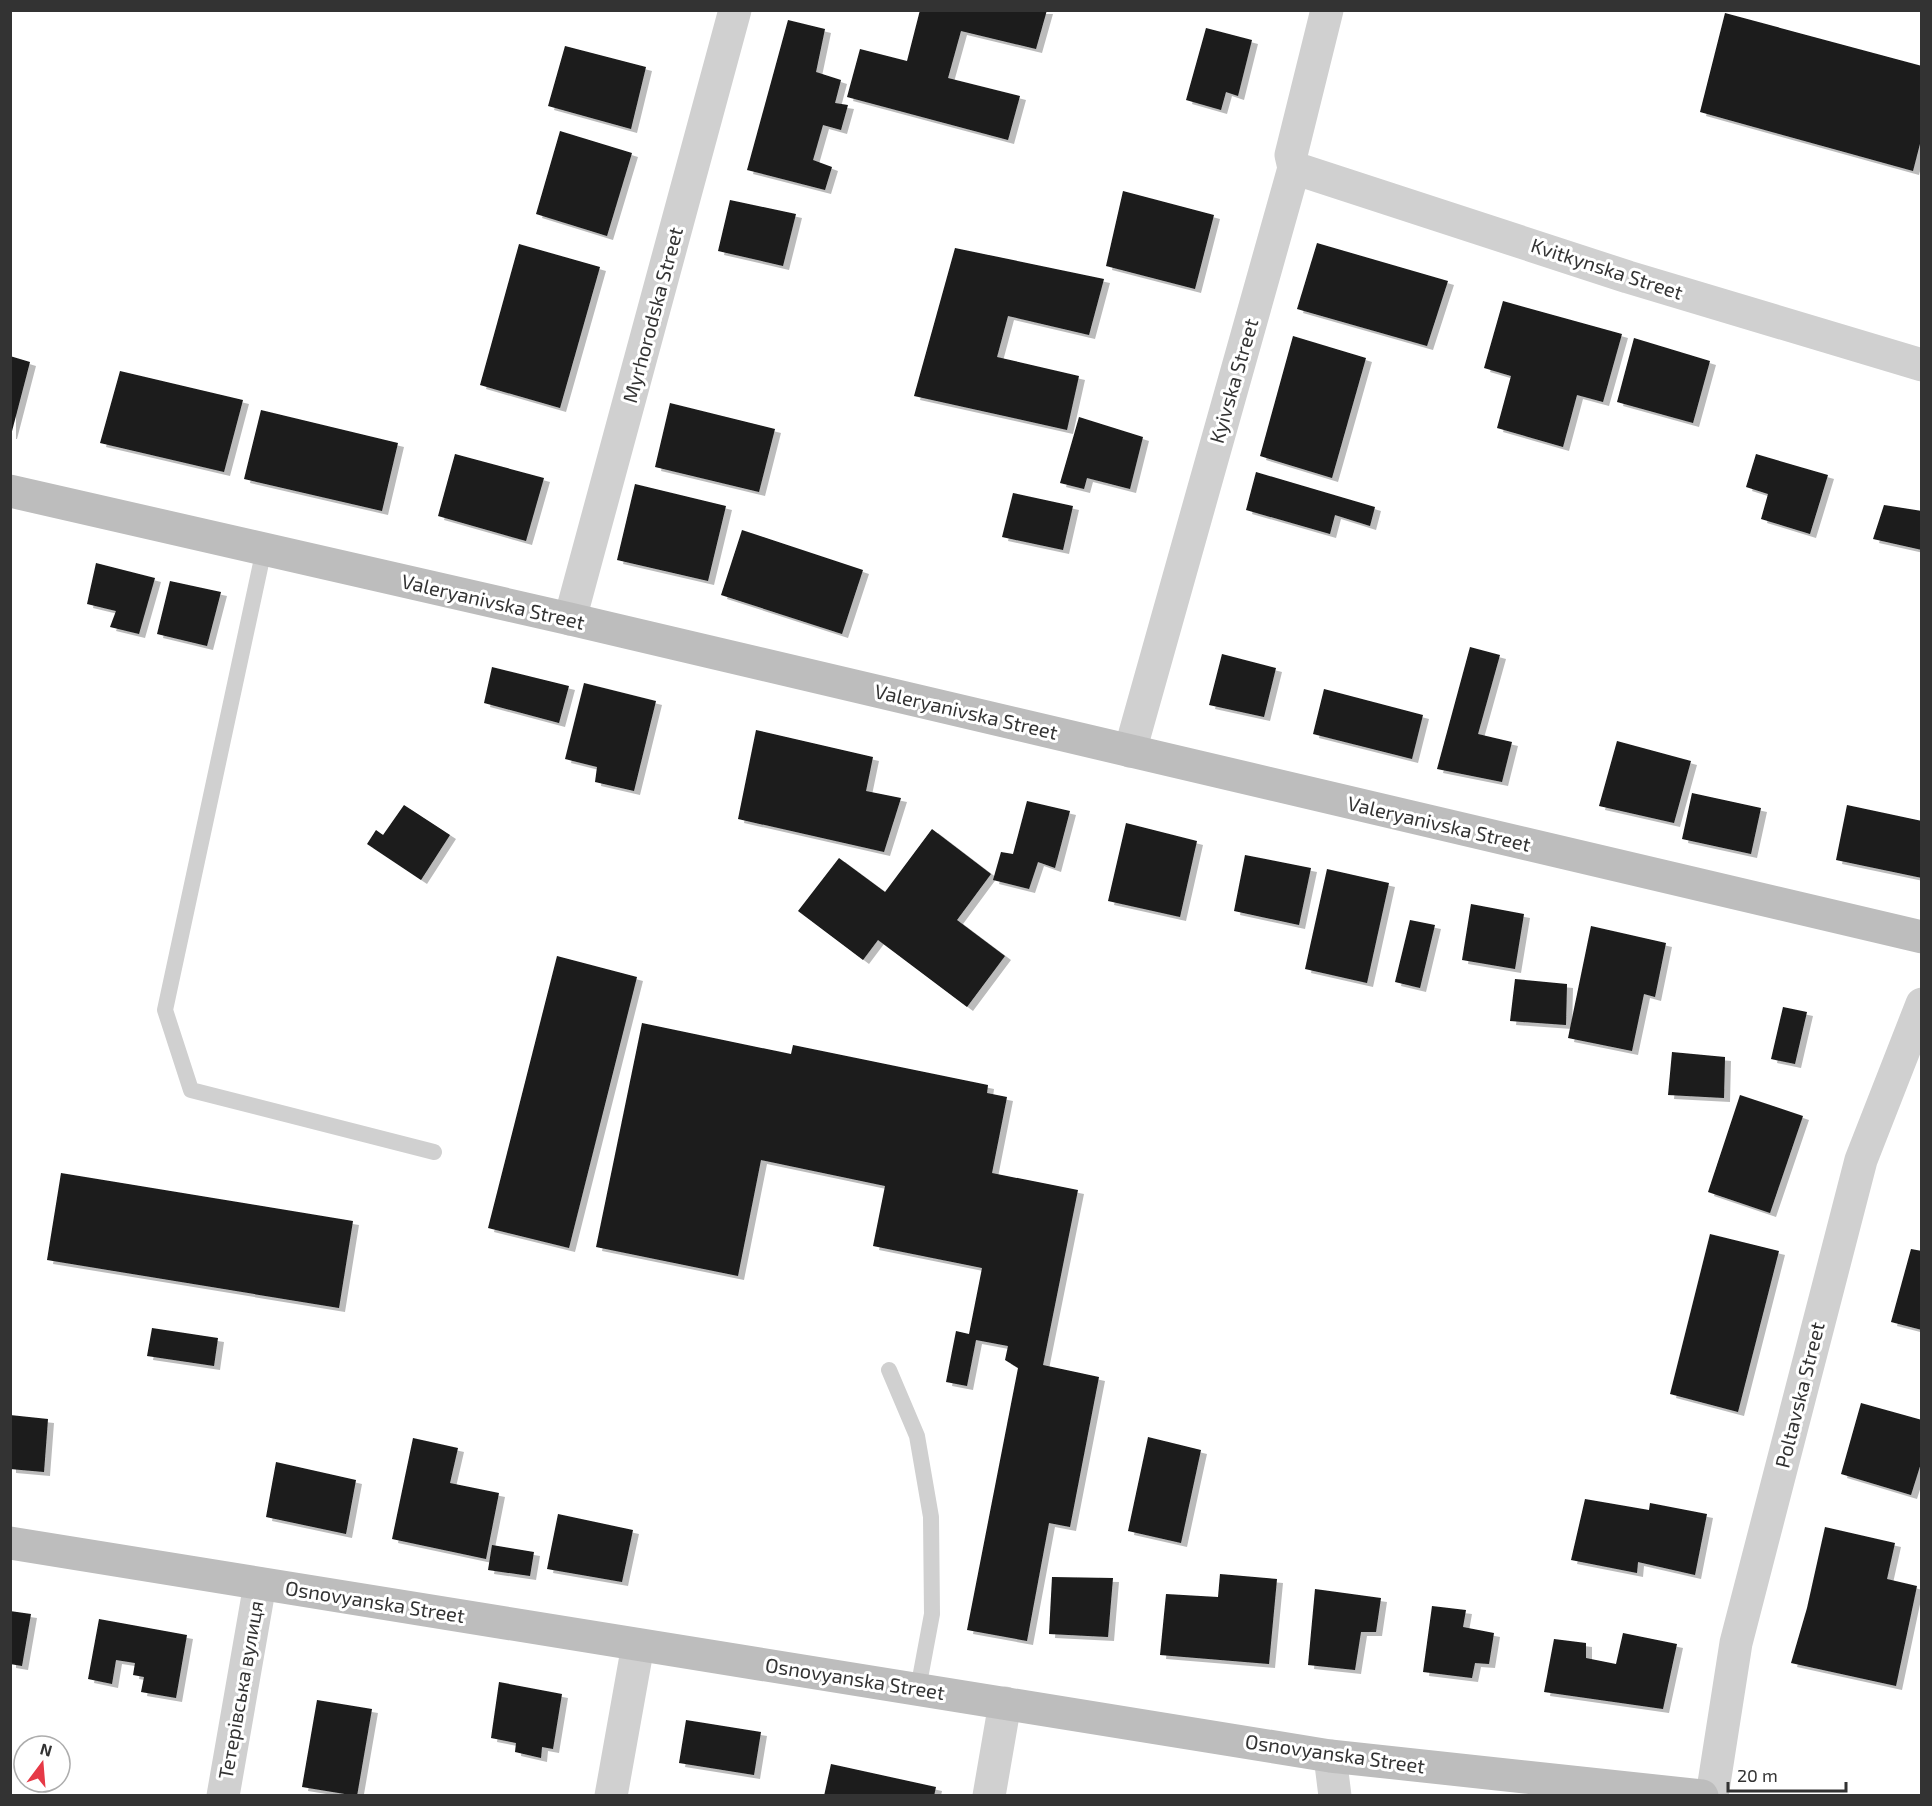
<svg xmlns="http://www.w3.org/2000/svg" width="1932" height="1806" font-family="'Exo 2',sans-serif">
  <defs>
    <filter id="shadow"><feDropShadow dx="6" dy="4" stdDeviation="0" flood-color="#0004"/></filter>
  </defs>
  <rect width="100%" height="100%" fill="#fff"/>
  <path fill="#1a1a1a" filter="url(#shadow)" d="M920 10H1047L1036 49 961 31 948 78 1020 96 1008 140 847 97 860 49 907 61Z
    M1725 13 1922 66V136L1913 171 1700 112Z
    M788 20 825 29 816 72 841 80 835 103 848 105 841 130 823 125 813 160 832 167 825 190 747 170Z
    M1206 28 1252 40 1238 96 1226 92 1221 110 1186 100Z
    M565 46 646 67 631 129 548 106Z
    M560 131 632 153 607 236 536 214Z
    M1123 191 1214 215 1195 289 1106 266Z
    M730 200 796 214 783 266 718 251Z
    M1317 243 1448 281 1427 346 1297 309Z
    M519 244 600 267 560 408 480 385Z
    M955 248 1104 279 1089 335 1008 316 997 357 1079 376 1067 430 914 396Z
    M1503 301 1622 334 1603 402 1577 395 1563 447 1497 428 1511 376 1484 368Z
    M1293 336 1366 358 1332 478 1260 456Z
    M1634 338 1710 361 1693 423 1617 402Z
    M10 356 30 362 11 435H10Z
    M120 371 243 400 224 472 100 443Z
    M670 403 775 429 759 492 655 467Z
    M261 410 398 443 382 511 244 479Z
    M1079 417 1143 437 1130 489 1087 478 1084 489 1060 483Z
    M455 454 544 478 526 541 438 516Z
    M1756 454 1828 475 1810 534 1761 519 1768 494 1746 487Z
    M1256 472 1375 507 1370 526 1335 515 1330 534 1246 510Z
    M635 484 726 506 708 581 617 560Z
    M1013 493 1073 506 1063 550 1002 537Z
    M1884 505 1922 511V550L1873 539Z
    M742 530 863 570 842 634 721 595Z
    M96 563 155 578 139 634 110 627 116 611 87 604Z
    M170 581 221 592 207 646 157 634Z
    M1470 647 1500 655 1478 734 1512 742 1502 782 1437 769Z
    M1222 654 1276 668 1264 717 1209 705Z
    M492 667 569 686 559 723 484 703Z
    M584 683 656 701 634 791 595 782 597 767 565 759Z
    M1324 689 1423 715 1412 759 1313 734Z
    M756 730 873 757 866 791 901 798 884 852 738 819Z
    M1617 741 1691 761 1674 823 1599 806Z
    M1692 793 1761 808 1751 854 1682 839Z
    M1027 801 1070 811 1055 868 1038 862 1029 889 993 880 1001 852 1013 854Z
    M404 805 450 835 421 880 367 844 376 830 383 835Z
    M1847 805 1922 821V878L1836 860Z
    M1126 823 1197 841 1180 917 1108 901Z
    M932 829 991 874 957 920 1005 956 967 1007 878 940 863 960 798 911 839 858 885 892Z
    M1245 855 1311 868 1299 925 1234 911Z
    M1327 869 1389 883 1367 983 1305 969Z
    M1471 904 1524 914 1515 969 1462 960Z
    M1410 920 1435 925 1420 988 1395 982Z
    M1591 926 1666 943 1655 997 1644 994 1632 1051 1568 1038Z
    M557 956 637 977 569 1248 488 1228Z
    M1515 979 1567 984 1566 1025 1510 1021Z
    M1783 1007 1807 1012 1795 1064 1771 1059Z
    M642 1023 791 1054 793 1045 988 1085 987 1093 1007 1097 992 1173 1078 1190 1043 1365 1099 1377 1070 1527 1049 1523 1027 1641 967 1630 1018 1368 1005 1360 1008 1346 976 1340 967 1386 946 1382 956 1331 969 1334 982 1268 873 1246 885 1186 761 1160 738 1276 596 1247Z
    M1672 1052 1725 1057 1724 1098 1668 1095Z
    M1740 1095 1803 1116 1770 1213 1708 1192Z
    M61 1173 353 1221 339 1308 47 1260Z
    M1710 1234 1779 1251 1738 1412 1670 1394Z
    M1911 1249 1922 1251V1330L1891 1322Z
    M152 1328 218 1338 214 1366 147 1356Z
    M1861 1403 1922 1420V1460L1911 1495 1841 1474Z
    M10 1415 48 1419 44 1472 10 1469Z
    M1148 1437 1201 1450 1181 1543 1128 1531Z
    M413 1438 458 1448 450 1483 499 1493 486 1559 392 1539Z
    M276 1462 356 1480 346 1534 266 1517Z
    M1585 1499 1649 1510 1650 1503 1707 1514 1695 1575 1638 1562 1637 1573 1571 1560Z
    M558 1514 633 1530 622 1582 547 1569Z
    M1825 1527 1895 1543 1887 1579 1917 1586 1896 1686 1791 1663 1807 1608Z
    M492 1545 534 1552 530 1576 488 1570Z
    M1220 1574 1277 1579 1269 1664 1160 1655 1166 1594 1218 1597Z
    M1052 1577 1113 1578 1108 1637 1049 1634Z
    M1315 1589 1381 1598 1376 1632H1361L1355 1670 1308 1665Z
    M1432 1606 1466 1610 1463 1627 1494 1633 1489 1664 1475 1663 1472 1678 1423 1672Z
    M10 1611 31 1614 22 1666 10 1664Z
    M99 1619 187 1635 176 1698 141 1692 144 1677 133 1675 135 1663 116 1660 112 1684 88 1679Z
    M1623 1633 1677 1644 1663 1709 1544 1692 1554 1639 1586 1643V1658L1616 1664Z
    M499 1682 562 1694 553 1749 542 1747 541 1758 515 1752 516 1743 491 1738Z
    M317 1700 372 1709 357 1796 302 1787Z
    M686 1720 761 1732 754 1775 679 1763Z
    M831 1764 936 1787 934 1796H824Z"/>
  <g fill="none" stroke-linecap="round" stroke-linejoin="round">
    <path stroke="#d0d0d0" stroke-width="16" d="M264 549 165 1010 191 1090 434 1152
      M889 1370 917 1436 931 1517 932 1614 918 1689"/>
    <path stroke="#d0d0d0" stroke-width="33" d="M1294 168 1628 277 1922 365
      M570 619 735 10
      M1130 751 1294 168 1291 155 1327 10
      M1330 1756 1335 1796
      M223 1796 260 1584
      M611 1796 638 1645
      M989 1796 1005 1703
      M1712 1796 1736 1643 1861 1160 1922 1004"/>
    <path stroke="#bdbdbd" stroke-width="33" d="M10 491 570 619 1922 937
      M10 1543 1330 1756 1702 1796"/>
  </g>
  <g text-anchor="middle" stroke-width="6" stroke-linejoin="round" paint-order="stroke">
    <g font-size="20" fill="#333" stroke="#fff">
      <text transform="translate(1607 269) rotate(18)" y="7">Kvitkynska Street</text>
      <text transform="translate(653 315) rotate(-75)" y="7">Myrhorodska Street</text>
      <text transform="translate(1234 381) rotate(-74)" y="7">Kyivska Street</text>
      <text transform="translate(493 602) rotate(13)" y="7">Valeryanivska Street</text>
      <text transform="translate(966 712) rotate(13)" y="7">Valeryanivska Street</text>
      <text transform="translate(1439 824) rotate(13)" y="7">Valeryanivska Street</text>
      <text transform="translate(1800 1395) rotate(-76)" y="7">Poltavska Street</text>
      <text transform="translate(375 1602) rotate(9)" y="7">Osnovyanska Street</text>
      <text transform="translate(855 1679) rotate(9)" y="7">Osnovyanska Street</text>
      <text transform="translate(241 1690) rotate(-80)" y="7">Тетерівська вулиця</text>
      <text transform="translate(1335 1754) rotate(8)" y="7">Osnovyanska Street</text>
    </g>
  </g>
  <rect width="1932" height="1806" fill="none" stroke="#333333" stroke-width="24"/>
  <g transform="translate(42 1764) rotate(16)"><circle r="28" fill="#ffffff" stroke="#adadad" stroke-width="1.5"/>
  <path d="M0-4.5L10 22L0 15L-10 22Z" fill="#e63946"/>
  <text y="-9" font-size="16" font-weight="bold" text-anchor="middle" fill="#333333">N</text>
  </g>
  <path d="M1728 1782v9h118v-9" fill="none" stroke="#333333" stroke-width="3"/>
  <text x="1737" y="1782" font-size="18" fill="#333333" stroke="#ffffff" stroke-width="4.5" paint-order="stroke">20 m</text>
</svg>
